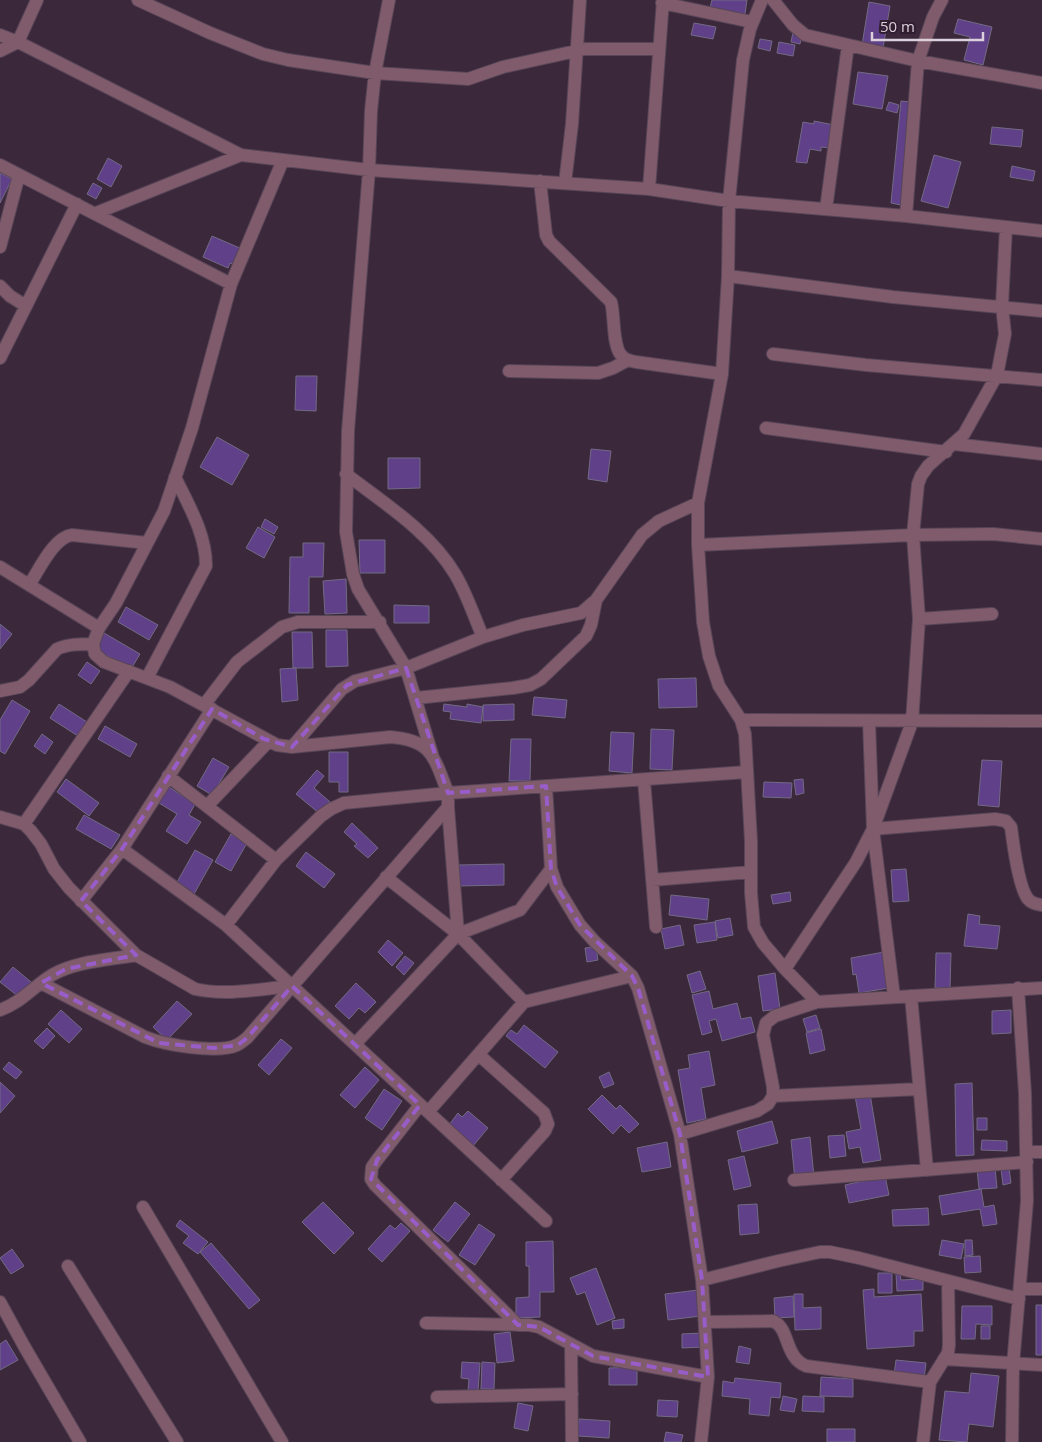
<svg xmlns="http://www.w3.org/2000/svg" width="1042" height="1442" font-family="'Open Sans',sans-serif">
  <rect width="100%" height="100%" fill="#3b283b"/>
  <path fill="#5f4089" stroke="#736a84" d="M712 0H747L745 14 710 8Z
    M869 2 890 6 883 48 862 45Z
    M958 19 992 27 983 65 964 60 970 37 954 33Z
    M694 23 716 27 713 39 691 35Z
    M793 32 802 35 800 44 791 42Z
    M760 39 772 41 770 51 758 48Z
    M779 42 795 45 793 56 777 53Z
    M858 72 888 76 882 109 853 104Z
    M901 101 911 102 901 205 891 203Z
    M889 102 899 105 897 113 886 110Z
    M814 121 834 125 830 148 821 147V151L810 149 807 163 796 162 803 122 814 124Z
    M992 127 1023 130 1021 147 990 144Z
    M934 155 961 162 948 208 921 201Z
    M108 158 122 166 111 187 97 179Z
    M1012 166 1035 171 1033 181 1010 177Z
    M0 173 12 179 0 203Z
    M93 183 102 188 96 199 87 194Z
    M212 236 242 249 235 265 230 263 228 268 203 257Z
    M296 376H317L316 411 295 410Z
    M217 437 249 455 232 485 200 467Z
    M591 449 611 451 607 482 588 479Z
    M388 458H420V488L388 489Z
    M265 519 278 527 274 534 261 527Z
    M258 527 275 537 264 558 246 548Z
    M359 540H385V573H360Z
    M303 543H324L323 577H309V613H289L290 557H303Z
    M346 579 347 613 325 614 323 581Z
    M394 605 429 606V623H394Z
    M126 607 158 625 149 640 118 622Z
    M0 624 12 634 0 649Z
    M326 630H347L348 666 326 667Z
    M292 632H312L313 668H293Z
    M104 633 140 654 131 669 95 649Z
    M87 662 100 671 91 684 78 675Z
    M296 668 298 700 282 702 280 669Z
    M696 678 697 707 659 708 658 679Z
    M534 697 567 700 565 718 532 715Z
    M12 700 30 711 5 754 0 751V720Z
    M59 704 90 724 81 738 50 718Z
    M444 704 467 707V704L483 707 481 723 450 719 451 712 443 711Z
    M514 704V720L483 721V705Z
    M105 726 137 744 130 757 98 739Z
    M651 729 674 730 672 770 650 769Z
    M611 732 634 733 632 773 609 771Z
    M42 734 53 742 45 754 34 746Z
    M511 739H531L530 781H509Z
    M329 752H348V792H339V782H329Z
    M213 758 229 767 212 795 197 786Z
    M982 760 1002 761 999 807 978 805Z
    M317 770 324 776 314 788 330 802 320 814 296 794Z
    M66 779 99 803 89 816 57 792Z
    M803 779 804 793 796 795 794 780Z
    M764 782 792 783 791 798 763 797Z
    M169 787 195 804 189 815 201 822 187 844 166 831 177 814 159 803Z
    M84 815 120 835 111 849 76 829Z
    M352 823 378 848 368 858 354 846 357 844 344 832Z
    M231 834 247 843 231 871 215 862Z
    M195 850 213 860 194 894 176 884Z
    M306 852 335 874 324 888 296 866Z
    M504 864V885L459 886V865Z
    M906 869 909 901 893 902 891 870Z
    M790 892 791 901 773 904 771 895Z
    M671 895 709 899 707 920 669 915Z
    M968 914 980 916 979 924 1000 926 997 949 964 946Z
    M730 918 733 935 718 938 715 921Z
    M715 922 717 940 697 943 694 925Z
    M680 925 684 945 665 949 661 929Z
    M388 940 403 953 392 966 378 952Z
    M596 947 598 960 587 962 585 948Z
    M884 952 889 988 859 993 856 974 853 975 851 958Z
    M936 953H951L950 988H935Z
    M405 956 414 963 404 975 396 967Z
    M13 967 31 982 19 997 0 982Z
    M700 971 706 989 692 993 687 975Z
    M775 973 780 1009 763 1011 758 976Z
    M356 983 376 1002 365 1013 359 1008 349 1019 335 1006Z
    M709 991 713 1009 737 1003 741 1019 751 1017 755 1032 722 1041 716 1019 709 1021 712 1032 702 1035 692 995Z
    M177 1001 192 1014 167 1040 153 1027Z
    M61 1010 82 1029 69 1043 48 1024Z
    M1011 1010V1033L992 1034V1011Z
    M816 1015 820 1028 807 1032 803 1019Z
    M524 1025 558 1052 545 1068 506 1036 511 1030 517 1034Z
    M47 1028 55 1036 43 1049 34 1041Z
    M821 1029 825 1050 810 1054 806 1033Z
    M281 1039 292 1048 269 1075 258 1065Z
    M709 1051 715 1085 701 1088 706 1119 687 1123 678 1070 690 1068 688 1055Z
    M9 1062 22 1072 16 1079 3 1069Z
    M365 1067 379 1080 355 1108 340 1095Z
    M609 1072 614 1084 604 1088 599 1077Z
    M0 1082 15 1096 0 1113Z
    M972 1083 974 1155 956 1156 955 1084Z
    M384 1089 402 1101 382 1130 365 1118Z
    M870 1094 881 1160 863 1163 860 1147 849 1149 846 1132 861 1129 855 1096Z
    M602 1095 616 1109 620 1105 639 1124 629 1133 621 1125 613 1134 588 1109Z
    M468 1111 488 1128 473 1146 449 1125 458 1113 462 1117Z
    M977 1118H987V1130H977Z
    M772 1121 778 1143 742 1152 737 1131Z
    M844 1135 846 1156 830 1158 828 1136Z
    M810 1137 814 1177 795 1180 791 1140Z
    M982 1140 1007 1141V1151L981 1150Z
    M667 1142 671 1167 642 1172 637 1148Z
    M744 1156 751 1186 734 1190 728 1160Z
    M995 1168 997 1188 979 1189 977 1169Z
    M1009 1168 1011 1183 1003 1185 1001 1169Z
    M885 1176 889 1195 849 1203 845 1185Z
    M981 1189 984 1207 994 1205 997 1224 983 1226 980 1209 942 1215 939 1196Z
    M323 1202 354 1233 334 1254 302 1222Z
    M455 1202 470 1214 448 1242 433 1230Z
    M757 1204 759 1233 740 1235 738 1205Z
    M928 1208 929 1225 893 1226 892 1210Z
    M180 1220 208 1242 198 1254 183 1243 189 1236 176 1226Z
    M401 1223 410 1231 382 1262 368 1249 390 1225 395 1229Z
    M479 1224 495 1235 475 1265 459 1255Z
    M942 1240 964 1244 961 1259 939 1255Z
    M965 1240H972L973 1255 965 1256Z
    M553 1241 554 1292H540V1317L516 1318V1298L529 1297V1266H526V1242Z
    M211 1243 260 1300 249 1309 200 1252Z
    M12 1249 24 1266 11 1274 0 1258Z
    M980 1256 981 1272 965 1273 964 1257Z
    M596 1268 615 1318 597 1325 585 1292 577 1295 570 1278Z
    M878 1273H892V1293H878Z
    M896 1274H900L901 1280 923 1279V1290L897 1291Z
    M874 1289V1297L921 1294 923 1331H914V1346L867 1349 863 1290Z
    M698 1290 701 1316 668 1320 665 1294Z
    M794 1294H803V1308L821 1307V1329L795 1330Z
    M793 1296 794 1317 775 1318 774 1298Z
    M1036 1305H1042V1355H1036Z
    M962 1306H992V1325L976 1324 975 1339H961Z
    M624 1319V1328L613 1329 612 1321Z
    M981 1326H990V1339H981Z
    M510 1332 514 1361 497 1363 494 1334Z
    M702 1333 703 1347 682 1348V1334Z
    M6 1340 18 1360 0 1370V1344Z
    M739 1346 751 1349 749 1364 736 1362Z
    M896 1360 926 1363 924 1378 894 1375Z
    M462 1362 480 1363 478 1391H468L469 1379 461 1378Z
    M482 1362 495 1363 494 1389H481Z
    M637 1367V1385H609V1368Z
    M971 1373 999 1376 993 1427 969 1424 967 1442 939 1440 945 1391 969 1393Z
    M821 1377 853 1379V1397L820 1396Z
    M735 1378 781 1383 780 1398 771 1397 769 1416 749 1414 750 1399 722 1396 723 1381 734 1383Z
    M783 1396 797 1399 794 1412 780 1410Z
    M803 1396 824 1397V1412L802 1411Z
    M658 1400 678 1401 677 1417 657 1416Z
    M518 1403 533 1406 528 1431 514 1428Z
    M579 1419 610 1421 609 1438 578 1436Z
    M827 1429H855V1442H827Z
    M666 1432 683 1435 681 1442H664Z"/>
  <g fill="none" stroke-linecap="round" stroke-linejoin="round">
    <g stroke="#584658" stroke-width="14">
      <path id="minor" d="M138 0 210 33 263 54 288 60 375 73 468 79 503 67 585 49H658
        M389 0 375 73 371 111 369 170 348 431 346 532 353 574 358 589 406 668 432 754
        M762 0 750 29 743 60 729 201 728 276 893 297 1042 311
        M773 0 793 25 805 35 918 61 1042 83
        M662 3 752 22
        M0 35 18 42 241 155 369 170 649 189 729 201 906 216 1042 231
        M0 51 18 42 37 0
        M283 160 231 284 192 428 164 511 116 603 99 628 93 644 95 654 104 662 170 687 277 745 292 747 390 737C433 740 434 758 448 793L747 772
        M0 165 231 284
        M540 181 546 235 549 241 611 302C615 316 612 347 622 356 625 360 631 361 636 362L722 374
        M565 183 572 124 580 0
        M649 189 663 0
        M826 209 848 45
        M96 213 241 155
        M906 216 918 61 933 17 942 0
        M0 247 19 175
        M728 276 722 374 698 503V545L703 622 709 656 719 686 741 720 745 734 751 841V893L754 927 763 943 785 969 817 1002
        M0 286 10 296 26 306
        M773 354 866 365 1042 380
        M0 358 77 204
        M509 371 598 373 613 368 628 360
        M766 428 946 452
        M954 444 1042 454
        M346 474C385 504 430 532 455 574 467 594 474 617 483 637
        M698 545 913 535 993 534 1042 539
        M0 567 99 628
        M29 585C39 570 54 537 72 535L147 543
        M919 619 992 614
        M147 678 206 566C206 534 189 506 175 477
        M0 691 20 687 29 680 57 649C68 644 81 644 93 644
        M416 698 513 688 530 685 541 679 586 636 591 625 596 600
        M204 705 237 662 282 627 298 622H380
        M741 720 1042 721
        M869 721 873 829 894 997
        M292 747 342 689 355 681 406 668 483 637 523 625 581 613 596 600 642 535 659 521 698 503
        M168 776 276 860
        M644 780 656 927
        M546 786 551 869 557 887 580 925 595 942 632 976 638 988 680 1134 702 1280 708 1377 701 1442
        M207 806 269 741
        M0 817 24 824 31 831 41 844 54 869 69 888 136 955 195 989C227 996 259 989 292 986
        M24 824 129 671
        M873 829 995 819 1006 821 1011 827C1013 843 1019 888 1028 899 1031 903 1036 904 1042 905
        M122 849 226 925 546 1221
        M386 877 458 934
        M652 880 751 872
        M81 901 122 849 212 709
        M226 925 276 860 321 816 331 809 344 803 448 793V807L458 934 524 1002
        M785 969 856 862 873 829 912 722 919 619 913 535 918 484 921 476 928 466 964 434 997 375 1005 334 1002 306 1006 227
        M41 983 145 1037C165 1045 218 1054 237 1045 241 1043 244 1040 247 1038L448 807
        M911 996 927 1170
        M0 1010C21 1003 34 986 52 975 76 961 109 960 136 955
        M355 1044 458 934 520 910 551 869
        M479 1055 544 1113 548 1124 545 1131 501 1180
        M773 1096 919 1089
        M420 1105 377 1160 372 1167 371 1179 375 1185 518 1325
        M428 1112 524 1002 632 976
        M680 1134 757 1111 768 1104 773 1096V1087L763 1035 766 1023 775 1016 817 1002 1042 988
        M1027 1152H1042
        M794 1180 1027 1162
        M143 1207 282 1442
        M68 1266 177 1442
        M702 1280 778 1261 820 1252H830L859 1258 1019 1299
        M1020 1289H1042
        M0 1302 24 1346 80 1442
        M705 1322 773 1321C790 1328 784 1357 806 1366L930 1382
        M426 1323 529 1325 539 1327 593 1356 708 1377
        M571 1345 572 1442
        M944 1359 1042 1365
        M437 1397 572 1394
        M923 1442 930 1382 948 1353 949 1345 948 1281
        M1012 1442 1013 1365 1027 1201 1025 1093 1018 988"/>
    </g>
    <use href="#minor" stroke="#805b6b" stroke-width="12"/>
  </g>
  <path fill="none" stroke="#985dc8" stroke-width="4" stroke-dasharray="10 6" stroke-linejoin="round" d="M406 668 448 793 546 786 551 869 557 887 580 925 632 976 638 988 680 1134 702 1280 708 1377 593 1356 539 1327 518 1325 371 1179 377 1160 420 1105 292 986 247 1038 238 1045 214 1048 159 1043 41 983 66 969 136 955 81 901 122 849 212 709 264 739 292 747 347 685Z"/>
  <path d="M872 32v8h111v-8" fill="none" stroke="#dcd0dc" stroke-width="2.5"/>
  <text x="880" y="32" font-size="15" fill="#dcd0dc" stroke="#311e31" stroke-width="4" paint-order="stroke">50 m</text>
</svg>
